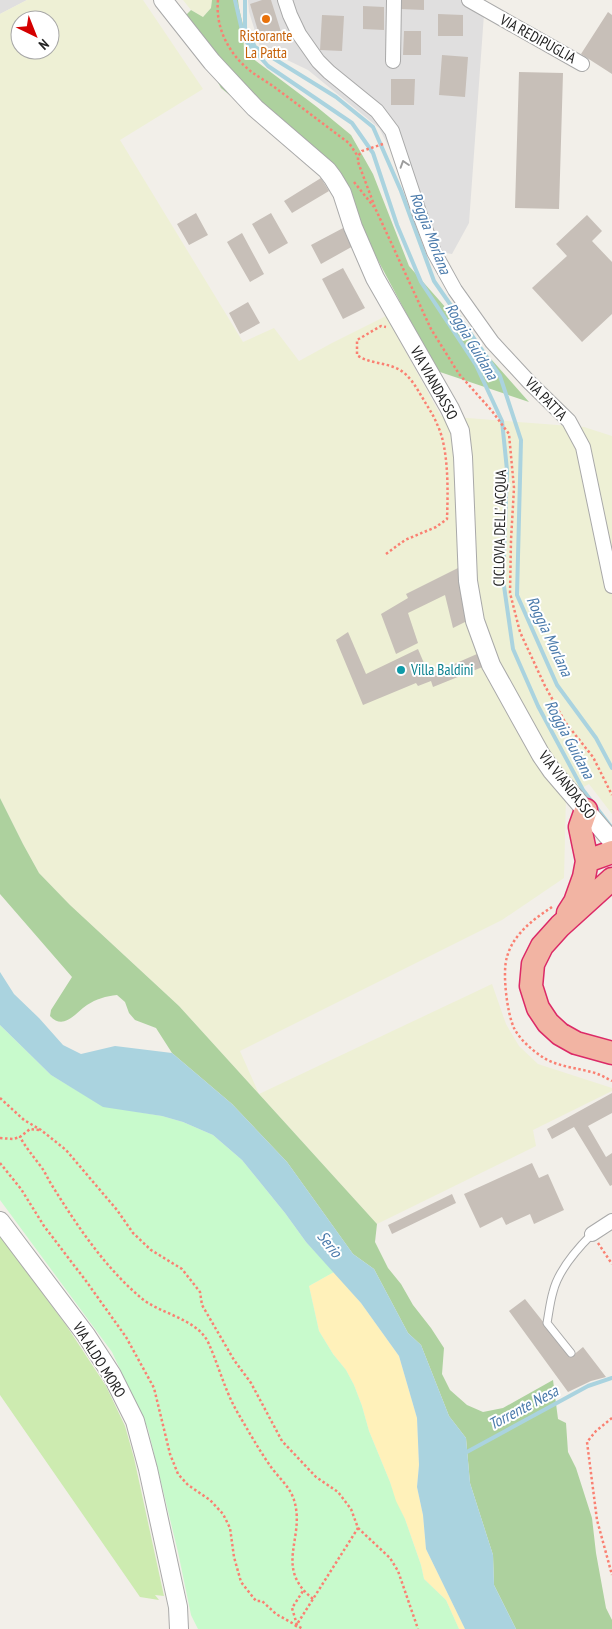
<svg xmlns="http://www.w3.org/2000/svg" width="612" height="1629" font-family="'PT Sans Narrow',sans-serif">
  <rect width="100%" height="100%" fill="#f2efe9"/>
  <path fill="#e0dfdf" d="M0 0H27L0 14Z
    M248 0H485L469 223 452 254 428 250 392 153 379 128 308 70 260 47 249 12Z"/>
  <path fill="#eef0d5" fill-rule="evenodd" d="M27 0H143L203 89 120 140 243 342 274 328 299 361 332 343 386 316 441 416 584 427 612 436V814L589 784 566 796 564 878 502 920 240 1051 259 1094 492 984 506 1024 519 1046 538 1064 612 1088V1091L533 1130 536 1146 377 1224 179 1006 70 905 39 873 23 844 0 798V14ZM20 20H50V50H20Z
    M183 0H212L211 8 203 17 191 10Z"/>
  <path fill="#cdebb0" d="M0 1236 66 1325 106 1386 125 1426 134 1458 164 1596 155 1595 159 1600 140 1597 0 1395Z"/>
  <path fill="#add19e" d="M212 0H238L239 8 243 25 244 52 317 107 351 135 373 174 409 266 529 402 437 371 365 236 317 167 221 88 183 18 191 10 203 17 211 8Z
    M0 798 23 844 39 873 70 905 179 1006 377 1224 375 1242 388 1268 401 1284 413 1305 431 1328 444 1348 442 1374 450 1390 467 1405 483 1412 503 1408 553 1380 558 1419 566 1423 568 1452 576 1468 592 1518 596 1553 606 1608 612 1620V1629H516L494 1585 493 1555 470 1483 466 1438 449 1416 421 1345 408 1333 374 1269 353 1254 287 1162 232 1104 172 1053 156 1028 135 1020 129 1013 125 1002 117 995C106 996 96 999 87 1005 75 1013 64 1031 50 1016L51 1010 72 977 0 894Z"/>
  <path fill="#fff1ba" d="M334 1272 361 1303 399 1356 417 1418 419 1465 417 1487 423 1515 426 1549 465 1629H459L446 1600 424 1579 421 1565 405 1519 395 1501 390 1482 369 1431 362 1406 354 1385 346 1370 333 1354 319 1331 309 1286Z"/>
  <path fill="#c8facc" d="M0 1025 51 1075 103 1106 162 1116 183 1122 213 1135 242 1160 285 1213 306 1242 334 1272 309 1286 319 1331 333 1354 346 1370 354 1385 362 1406 369 1431 390 1482 396 1501 405 1519 421 1565 424 1579 446 1600 459 1629H198L191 1615 178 1552 148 1429 112 1352 0 1200Z"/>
  <path fill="#aad3df" d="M0 972 14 994 39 1018 63 1045 81 1054 115 1046 172 1053 232 1104 287 1162 353 1254 374 1269 408 1333 421 1345 449 1416 466 1438 470 1483 493 1555 494 1585 516 1629H465L426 1549 423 1515 417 1487 419 1465 417 1418 399 1356 361 1303 306 1242 285 1213 242 1160 213 1135 183 1122 162 1116 103 1107 51 1075 0 1025Z"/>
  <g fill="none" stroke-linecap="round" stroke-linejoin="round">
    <path stroke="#aad3df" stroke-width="4" d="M235 0 244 39 268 66 352 123 373 153 397 225 421 282 476 365 502 421 507 470 503 579 513 649 538 706 583 790 612 828
      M245 0V28L255 47 336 97 373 127 401 191 434 281 500 376 521 440 517 595 557 685 596 738 612 768
      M465 1453 588 1386 612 1378"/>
  </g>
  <path fill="#c7bfb8" d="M262 0H271L282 35 261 41 250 4Z
    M401 0H424V10L400 9Z
    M363 6 384 7V30L363 29Z
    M608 12 612 15V74L581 54Z
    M438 14 463 15V36H438Z
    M322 15 344 16 342 51 320 50Z
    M404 31H421V55H403Z
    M442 55 468 57 465 97 439 95Z
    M519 72 563 73 559 209 515 208Z
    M391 79H415L414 105H391Z
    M321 178 329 191 292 213 284 201Z
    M196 213 208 235 189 245 177 224Z
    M271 213 288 243 269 254 252 224Z
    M587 215 602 231 592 241 612 262V314L582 342 532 288 567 256 556 244Z
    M345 227 355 245 321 264 311 245Z
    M242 233 264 274 250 282 227 242Z
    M343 268 365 308 343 319 322 279Z
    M248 302 260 323 240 334 229 313Z
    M458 568 467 621 453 628 445 595 408 613 418 643 396 654 381 614 408 598 406 594Z
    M348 632 366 674 418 649 429 675 477 654 485 666 433 687 431 681 418 686 416 683 363 705 336 640Z
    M612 1093V1113L588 1126 606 1157 612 1153V1185L610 1186 574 1127 552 1139 547 1129Z
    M532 1163 539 1178 548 1174 564 1210 534 1224 530 1214 506 1225 502 1217 480 1228 464 1194Z
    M452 1194 456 1203 392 1234 388 1225Z
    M525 1299 571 1357 583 1347 606 1377 591 1381 568 1392 509 1311Z"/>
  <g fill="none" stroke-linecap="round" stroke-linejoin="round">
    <g stroke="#a9a9a9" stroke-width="9">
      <path id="service" d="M571 1353 547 1323C549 1312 550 1302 553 1292 558 1271 577 1249 592 1234"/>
    </g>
    <g stroke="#a9a9a9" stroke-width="16">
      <path id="minor" d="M285 0 290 15 299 34 318 61 329 72 377 111 392 131 420 215 434 252 455 290 492 342 529 382 569 421 583 447 612 586
        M469 0 582 64
        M393 61 394 0
        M592 1234 612 1221"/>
    </g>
    <g stroke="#a9a9a9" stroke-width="20">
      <path id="tertiary" d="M163 0 212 62 255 108 327 170 333 178 342 193 353 227 375 278 450 409 460 431 463 457 468 581 475 621 491 665 541 755 552 771 612 841
        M0 1221 86 1335 112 1375 135 1421 148 1469 178 1607 179 1629"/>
    </g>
    <g stroke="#dc2a67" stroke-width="25">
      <path id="trunk" d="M587 861 612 852
        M612 879 560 926 542 946 533 964 531 986 538 1008 548 1023 560 1034 576 1043 612 1053
        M568 913 575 902 584 877 587 861 580 827 586 810"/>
    </g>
    <path stroke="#fa8072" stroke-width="2.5" stroke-dasharray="2.5 2.5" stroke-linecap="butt" d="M218 0C215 29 230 56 253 73 262 79 272 85 281 92 304 109 326 126 349 143L357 155
      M383 144 362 151 358 156V162L376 210 431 329 459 374 492 411 509 434 514 488 511 540 510 593 520 632 545 686 565 722 593 757 612 795
      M354 182 374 207
      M386 554 405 540 436 527 447 519C448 492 449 448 437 424 433 414 427 406 422 397 416 387 410 376 400 370 386 362 369 364 357 355V340L381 326 386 327
      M552 907C534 919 513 934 507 957 502 972 507 1013 514 1028 520 1040 533 1051 544 1058 559 1067 578 1068 595 1073 601 1075 606 1078 612 1081
      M0 1098 24 1120 41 1130 66 1150 117 1210 133 1233 151 1250 182 1269 200 1292 202 1305 234 1360 251 1383 282 1441 316 1477 338 1492 351 1509 358 1528 294 1629
      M39 1130 30 1129 20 1137C26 1148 34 1157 42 1168 46 1174 49 1181 53 1187 78 1227 104 1266 140 1297 159 1314 196 1318 208 1342 219 1366 225 1392 239 1415 249 1432 259 1450 271 1467 279 1478 290 1487 294 1500 306 1538 273 1567 313 1599
      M0 1138 13 1139 20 1137
      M0 1163 21 1189 44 1226 86 1281 126 1337 154 1388 170 1454 178 1474 188 1485 210 1500 223 1514 230 1528 234 1557 241 1582 256 1601H262L276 1614 303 1629
      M598 1243 612 1264
      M612 1418 596 1431 587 1442 597 1520 612 1575
      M358 1528 390 1558 398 1571 418 1629
      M297 1625 292 1608 303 1591"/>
    <use href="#service" stroke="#fff" stroke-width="7"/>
    <use href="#minor" stroke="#fff" stroke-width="14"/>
    <use href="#tertiary" stroke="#fff" stroke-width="18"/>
    <use href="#trunk" stroke="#f2b4a3" stroke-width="22"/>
  </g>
  <defs><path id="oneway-chevron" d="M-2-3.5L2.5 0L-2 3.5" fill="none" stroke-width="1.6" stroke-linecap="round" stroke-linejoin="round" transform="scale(1.25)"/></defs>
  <use stroke="#9c9c9c" href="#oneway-chevron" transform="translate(404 164) rotate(-108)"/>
  <circle fill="#e8710a" stroke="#fff" stroke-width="2" cx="266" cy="19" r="5"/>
  <circle fill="#0f9aa8" stroke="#fff" stroke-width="2" cx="401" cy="670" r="5"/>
  <g text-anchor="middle" stroke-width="4" stroke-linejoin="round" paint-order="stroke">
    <g font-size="15" fill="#c56008" stroke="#fff">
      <text x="266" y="41">Ristorante<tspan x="266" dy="17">La Patta</tspan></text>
    </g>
    <g font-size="15" fill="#222" stroke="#fff">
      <text transform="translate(538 39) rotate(29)" y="5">VIA REDIPUGLIA</text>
      <text transform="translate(434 383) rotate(61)" y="5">VIA VIANDASSO</text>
      <text transform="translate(546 399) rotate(46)" y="5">VIA PATTA</text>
      <text transform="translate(500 528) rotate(-89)" y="5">CICLOVIA DELL' ACQUA</text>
      <text transform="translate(567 785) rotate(52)" y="5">VIA VIANDASSO</text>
      <text transform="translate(99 1360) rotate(58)" y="5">VIA ALDO MORO</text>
    </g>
    <g font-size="15" fill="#0d838f" stroke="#fff" text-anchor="start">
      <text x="411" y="675">Villa Baldini</text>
    </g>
    <g font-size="16" font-style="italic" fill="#4a7aab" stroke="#fff">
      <text transform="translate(431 233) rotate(69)" y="6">Roggia Morlana</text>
      <text transform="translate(472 341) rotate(59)" y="6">Roggia Guidana</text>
      <text transform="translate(550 636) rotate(65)" y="6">Roggia Morlana</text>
      <text transform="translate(570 739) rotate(62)" y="6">Roggia Guidana</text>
      <text transform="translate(330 1244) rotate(52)" y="6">Serio</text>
      <text transform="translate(523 1407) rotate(-28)" y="6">Torrente Nesa</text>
    </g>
  </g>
  <g transform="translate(35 35) rotate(137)"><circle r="24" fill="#ffffff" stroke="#a7a7a7"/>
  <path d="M0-4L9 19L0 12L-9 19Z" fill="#d40000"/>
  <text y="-8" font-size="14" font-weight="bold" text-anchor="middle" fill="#222222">N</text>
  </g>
</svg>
